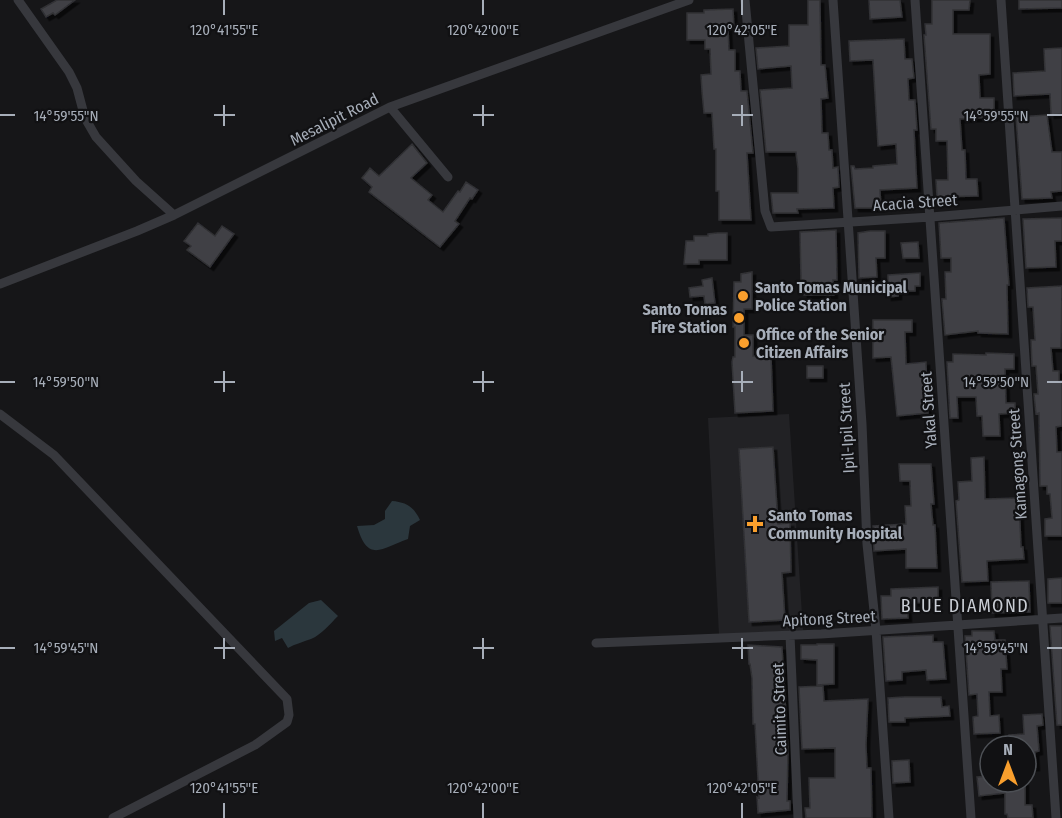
<svg xmlns="http://www.w3.org/2000/svg" width="1062" height="818" font-family="'Fira Sans Condensed',sans-serif">
  <defs>
    <filter id="shadow"><feDropShadow dx="3.5" dy="3.5" stdDeviation="0" flood-color="#0009"/></filter>
  </defs>
  <rect width="100%" height="100%" fill="#161618"/>
  <path fill="#222225" d="M789 414 803 630 719 635 708 418Z"/>
  <path fill="#2b373d" d="M392 501C406 502 414 507 420 520L410 526 408 539C382 548 368 564 357 526L374 525 385 519V511Z
    M321 600 338 616C330 624 321 635 311 639 303 642 295 644 288 648L282 638 275 641 274 631 309 603Z"/>
  <path fill="#404145" stroke="#303034" stroke-width="1.5" filter="url(#shadow)" d="M57 0H75L55 15 53 13 46 17 41 9Z
    M808 0H820L821 65H825L828 98 821 99 822 133H828L829 150H832L833 168 838 167 839 187 833 188 834 208 797 209 798 213H773L771 193H798V169L796 152H766L760 90 792 88 791 66 758 69 756 48 789 46V25H808Z
    M869 0H900L902 17 870 19Z
    M932 0H970L969 10H953V34H990V74L979 75 980 98H994V117L960 119 962 150H965L966 179H977L978 196 937 197 936 180H948L947 141H936V129H931L924 35H926L925 24H932Z
    M1019 0H1062V8L1019 9Z
    M733 9 734 28H728L729 50H735V71H740L741 91H747L753 153H747L751 220H719V191H716V149H714L712 113H704L702 92 701 75 711 74 710 49H705V40H687V13H704V10Z
    M904 39 905 59H912L914 78 908 79 909 100H915L917 130H914L917 188 880 190 881 208H855L851 166H854L855 169 873 168V166L897 164 896 144 878 146 873 60 850 61 849 41Z
    M1062 48V114L1051 115 1050 94 1014 96 1013 73 1045 71 1044 49Z
    M1047 115 1052 152H1062V191L1051 192 1052 198 1022 199 1016 117Z
    M412 144 427 163 411 178 432 195 428 200 443 212 458 191 460 192 466 182 478 190 472 199 470 198 455 221 459 224 440 247 369 192 372 187 362 178 370 168 379 176Z
    M1004 218 1009 285H1007L1008 334 978 333V331L945 335 942 299H946L945 272H951V258H941L939 223Z
    M1062 218V241H1055L1056 267 1026 268 1023 219Z
    M198 223 215 236 222 226 234 234 210 267 187 250 191 246 184 241Z
    M836 230 837 280H833L834 295H804L803 280H801L800 232Z
    M870 231H885V258H876L877 277 859 278 858 233Z
    M717 233H727V260H699V264H684L686 241H694V236H708V234Z
    M918 242 919 258H903L901 243Z
    M752 272V309H744V335H753V356L771 355 773 411 735 413 732 362 733 357H735V327H733L734 282H741V274Z
    M920 273V286H915V291H898V296L888 297V275Z
    M712 278 715 303 705 304 704 296 690 297 689 288 703 286 702 280Z
    M1062 286 1061 348H1051L1053 371H1059V381H1062V426L1056 427 1057 452H1062V536H1045V519L1052 518 1050 494H1047V486H1040L1039 413 1036 414 1034 394H1038L1036 366H1032L1031 340H1035L1033 307H1028L1027 288Z
    M873 320H912V332H905L906 364 926 362 928 413 897 416 891 357 873 358Z
    M986 353 1014 354V369H1005L1006 403H1015V413L999 414 1000 436H983L982 416H977L976 397H957L958 418H950L947 362H953V354L986 355Z
    M807 366H823V378H807Z
    M773 447 778 524 790 523 791 572 782 573 785 620 749 622 739 449Z
    M984 457 985 499 1019 498 1021 547H1023L1024 559 987 561 988 581 962 582 956 501 959 500 958 482 972 481 971 458Z
    M899 464H931L934 504H931L933 525H935L937 568H906V549L874 551 873 526 906 524 905 506H911L910 481H900Z
    M1062 578V603H1048V579Z
    M1029 581 1030 612 992 613 991 582Z
    M938 587V602L907 603 908 618 882 619 881 596H891V589Z
    M1050 626H1062V725H1057Z
    M972 631H994L995 640H1005L1007 669H1001L1002 692H989L990 716 999 715 1000 733 974 734 973 717 978 716 977 694 969 695 965 636H972Z
    M933 635V642H943L946 679 927 680 926 670 902 672V680L886 681 883 637Z
    M817 644H834V684L817 685V660L801 659V645H817Z
    M748 645 782 647 788 750 787 801H790V810L758 813 757 797 759 798 755 724H753L752 678 750 664H749Z
    M823 686 824 701 868 699 866 745 867 768H871L872 818H806L805 808H810L809 778H835V748L802 749 799 687Z
    M904 697H941L942 707 949 706 950 716 905 718V722H889L888 698Z
    M1042 714 1043 725 1037 726 1039 751 1035 752 1036 767 1026 768V746H1009V735L1024 734 1023 715Z
    M909 760 910 782 893 783 892 761Z
    M990 776V782H1025V805H1032L1033 818H1008L1007 814H1005V793L979 796 977 777Z"/>
  <g fill="none" stroke-linecap="round" stroke-linejoin="round">
    <path stroke="#37383d" stroke-width="9" d="M18 0 69 72 77 88 85 118 96 137 136 181 174 215
      M745 0 765 211 771 227 931 217 1062 206
      M833 0 862 424 867 544 876 630 889 818
      M915 0 971 818
      M1001 0 1056 818
      M390 107 448 177
      M0 284 137 231 174 215 390 107 689 0
      M0 414 54 455 287 699 289 715 287 722 255 745 113 818
      M790 635 798 818
      M596 643 821 634 1062 618"/>
  </g>
  <path fill="none" stroke="#a7aeb9" stroke-width="2" d="M224 0V15M483 0V15M742 0V15M224 105V126M483 105V126M742 105V126M0 115H15M214 115H235M473 115H494M732 115H753M1047 115H1062M224 371V392M483 371V392M742 371V392M0 382H15M214 382H235M473 382H494M732 382H753M1047 382H1062M224 638V659M483 638V659M742 638V659M0 648H15M214 648H235M473 648H494M732 648H753M1047 648H1062M224 803V818M483 803V818M742 803V818"/>
  <g fill="#f99f2d" stroke="#111113" stroke-width="2">
    <circle cx="743" cy="296" r="6"/>
    <circle cx="739" cy="318" r="6"/>
    <circle cx="744" cy="343" r="6"/>
    <path d="M752 515h6v6h6v6h-6v6h-6v-6h-6v-6h6z"/>
  </g>
  <g text-anchor="middle" stroke-width="4.5" stroke-linejoin="round" paint-order="stroke">
    <g font-size="16" fill="#a7aeb9" stroke="#111113">
      <text transform="translate(334 119) rotate(-27)" y="6">Mesalipit Road</text>
      <text transform="translate(915 202) rotate(-4)" y="6">Acacia Street</text>
      <text transform="translate(928 410) rotate(-94)" y="6">Yakal Street</text>
      <text transform="translate(846 428) rotate(-93)" y="6">Ipil-Ipil Street</text>
      <text transform="translate(1017 464) rotate(-94)" y="6">Kamagong Street</text>
      <text transform="translate(829 618) rotate(-3)" y="6">Apitong Street</text>
      <text transform="translate(779 709) rotate(-92)" y="6">Caimito Street</text>
    </g>
    <g font-size="16" font-weight="bold" fill="#a7aeb9" stroke="#111113" text-anchor="start">
      <text x="755" y="293">Santo Tomas Municipal<tspan x="755" dy="18">Police Station</tspan></text>
      <text x="727" y="315" text-anchor="end">Santo Tomas<tspan x="727" dy="18">Fire Station</tspan></text>
      <text x="756" y="340">Office of the Senior<tspan x="756" dy="18">Citizen Affairs</tspan></text>
      <text x="768" y="521">Santo Tomas<tspan x="768" dy="18">Community Hospital</tspan></text>
    </g>
    <g font-size="18" letter-spacing="1.5" fill="#c9cdd4" stroke="#111113">
      <text x="965" y="612">BLUE DIAMOND</text>
    </g>
  </g>
  <g font-size="15" text-anchor="middle" fill="#a7aeb9" stroke="#111113" stroke-width="4.5" stroke-linejoin="round" paint-order="stroke">
    <text x="224" y="35">120°41'55"E</text>
    <text x="483" y="35">120°42'00"E</text>
    <text x="742" y="35">120°42'05"E</text>
    <text x="66" y="121">14°59'55"N</text>
    <text x="996" y="121">14°59'55"N</text>
    <text x="66" y="387">14°59'50"N</text>
    <text x="996" y="387">14°59'50"N</text>
    <text x="66" y="653">14°59'45"N</text>
    <text x="996" y="653">14°59'45"N</text>
    <text x="224" y="793">120°41'55"E</text>
    <text x="483" y="793">120°42'00"E</text>
    <text x="742" y="793">120°42'05"E</text>
  </g>
  <g transform="translate(1008 764)"><circle r="28" fill="#111113" stroke="#4d5055" stroke-width="1.5"/>
  <path d="M0-4.5L10 22L0 15L-10 22Z" fill="#f99f2d"/>
  <text y="-9" font-size="16" font-weight="bold" text-anchor="middle" fill="#a7aeb9">N</text>
  </g>
</svg>
